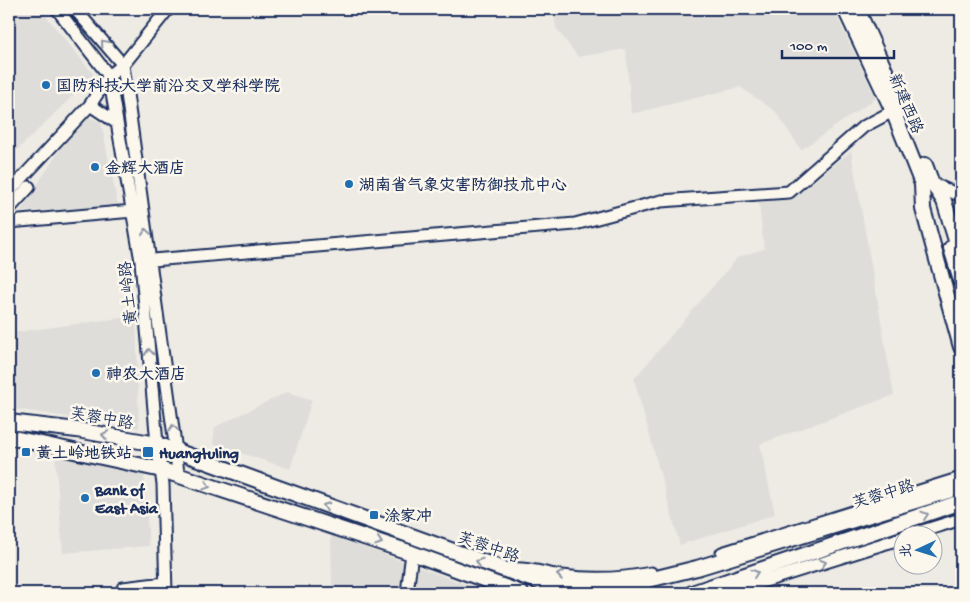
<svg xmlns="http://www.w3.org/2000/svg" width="970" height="602" font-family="'Gochi Hand','LXGW WenKai TC',sans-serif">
  <rect width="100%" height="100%" fill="#eeebe4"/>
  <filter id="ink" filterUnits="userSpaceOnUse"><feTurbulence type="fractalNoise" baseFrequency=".02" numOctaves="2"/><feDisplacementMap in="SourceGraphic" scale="10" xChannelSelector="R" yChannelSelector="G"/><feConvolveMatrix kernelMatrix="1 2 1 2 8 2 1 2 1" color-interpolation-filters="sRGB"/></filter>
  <g filter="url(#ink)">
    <path fill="#deddda" d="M9 9H40L94 75 9 158Z
      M553 9H833L876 98 801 150 775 111 740 87 631 114 626 49 578 57 556 28Z
      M82 115 101 122 118 206 20 212Z
      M851 151 894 395 760 444 775 514 680 545 634 379 738 257 764 249 759 203 800 193Z
      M136 316 139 428 9 408V333Z
      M287 392 312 400 290 469 213 444 215 427Z
      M55 455 144 474 149 546 63 553Z
      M331 535 489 593H332Z"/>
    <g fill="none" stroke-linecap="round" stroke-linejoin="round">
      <g stroke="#1b2f5e" stroke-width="15">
        <path id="minor" d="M57 9 109 76 141 261 157 444 163 484 166 593
          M75 9 123 65 176 451 178 476
          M90 105 117 123
          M929 182 961 196
          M9 192 90 105 109 76 123 65 168 9
          M9 209 29 187
          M9 222 133 211
          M141 261 575 224 661 201 789 192 863 127 893 111
          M913 534 961 519
          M722 553 961 478
          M504 570C528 566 539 573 562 576 592 580 621 579 651 573
          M123 593V588L165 583
          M407 593 412 553
          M727 593 902 538"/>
      </g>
      <g stroke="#1b2f5e" stroke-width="18">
        <path id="major" d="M845 9 893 111 922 184 923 209 961 347
          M857 9 903 110
          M925 165 931 181 944 201 961 257
          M951 248 961 281
          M9 422 77 430 157 444 539 582 577 588 628 585 697 568 961 487
          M9 437 162 470 412 553 521 593
          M692 593 961 502"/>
      </g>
      <use href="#minor" stroke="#fbf7ec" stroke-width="11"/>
      <use href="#major" stroke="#fbf7ec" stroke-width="14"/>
    </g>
    <defs><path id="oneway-chevron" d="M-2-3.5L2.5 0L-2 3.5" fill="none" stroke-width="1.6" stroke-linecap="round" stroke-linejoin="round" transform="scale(1.25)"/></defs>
    <g stroke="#8b93a5">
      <use href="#oneway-chevron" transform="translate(104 43) rotate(-131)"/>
      <use href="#oneway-chevron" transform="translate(146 232) rotate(-98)"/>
      <use href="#oneway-chevron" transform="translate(149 352) rotate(-95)"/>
      <use href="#oneway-chevron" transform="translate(173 428) rotate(-98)"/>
      <use href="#oneway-chevron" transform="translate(105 435) rotate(-170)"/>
      <use href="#oneway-chevron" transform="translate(207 486) rotate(18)"/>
      <use href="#oneway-chevron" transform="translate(326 506) rotate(-160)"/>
      <use href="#oneway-chevron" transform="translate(925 515) rotate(-19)"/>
      <use href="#oneway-chevron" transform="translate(379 542) rotate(18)"/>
      <use href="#oneway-chevron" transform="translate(479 562) rotate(-161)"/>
      <use href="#oneway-chevron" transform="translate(823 563) rotate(-17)"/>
      <use href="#oneway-chevron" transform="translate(755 573) rotate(-19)"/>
      <use href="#oneway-chevron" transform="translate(560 575) rotate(-171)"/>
    </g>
  </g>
  <g fill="#1f6fb2" stroke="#fbf7ec" stroke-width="2">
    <circle cx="46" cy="85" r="5"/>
    <circle cx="95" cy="167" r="5"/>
    <circle cx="349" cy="184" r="5"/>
    <circle cx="96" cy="373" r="5"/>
    <rect x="21" y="447" width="10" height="10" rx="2.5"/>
    <rect x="142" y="446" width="12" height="12" rx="2.5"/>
    <circle cx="85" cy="498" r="5"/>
    <rect x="369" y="510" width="10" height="10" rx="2.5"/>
  </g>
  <g text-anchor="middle" stroke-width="5" stroke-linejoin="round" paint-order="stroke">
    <g font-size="16" font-weight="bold" fill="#1b2f5e" stroke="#fbf7ec" text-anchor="start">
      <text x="56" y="91">国防科技大学前沿交叉学科学院</text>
      <text x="105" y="173">金辉大酒店</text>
      <text x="359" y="190">湖南省气象灾害防御技术中心</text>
      <text x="106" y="379">神农大酒店</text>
      <text x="36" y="458">黄土岭地铁站</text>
      <text x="159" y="458">Huangtuling</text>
      <text x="95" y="495">Bank of<tspan x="95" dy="18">East Asia</tspan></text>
      <text x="384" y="521">涂家冲</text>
    </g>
    <g font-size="16" fill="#1b2f5e" stroke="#fbf7ec">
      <text transform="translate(907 103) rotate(67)" y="6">新建西路</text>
      <text transform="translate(127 293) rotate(-96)" y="6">黄土岭路</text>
      <text transform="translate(102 417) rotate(10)" y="6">芙蓉中路</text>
      <text transform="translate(883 493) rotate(-17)" y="6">芙蓉中路</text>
      <text transform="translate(489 546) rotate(19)" y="6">芙蓉中路</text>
    </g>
  </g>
  <rect width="970" height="602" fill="none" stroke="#fbf7ec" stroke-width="30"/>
  <rect x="15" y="15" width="940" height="572" fill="none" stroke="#1b2f5e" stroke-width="2" filter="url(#ink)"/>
  <g transform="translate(918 550) rotate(266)"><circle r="24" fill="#fbf7ec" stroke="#a1a7b3"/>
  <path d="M0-4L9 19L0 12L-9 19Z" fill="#1f6fb2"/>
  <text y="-8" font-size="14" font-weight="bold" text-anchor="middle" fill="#1b2f5e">北</text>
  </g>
  <path d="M782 50v8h112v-8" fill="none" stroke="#1b2f5e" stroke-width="2.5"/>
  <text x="790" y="50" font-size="15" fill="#1b2f5e" stroke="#fbf7ec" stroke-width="4" paint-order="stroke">100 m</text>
</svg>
